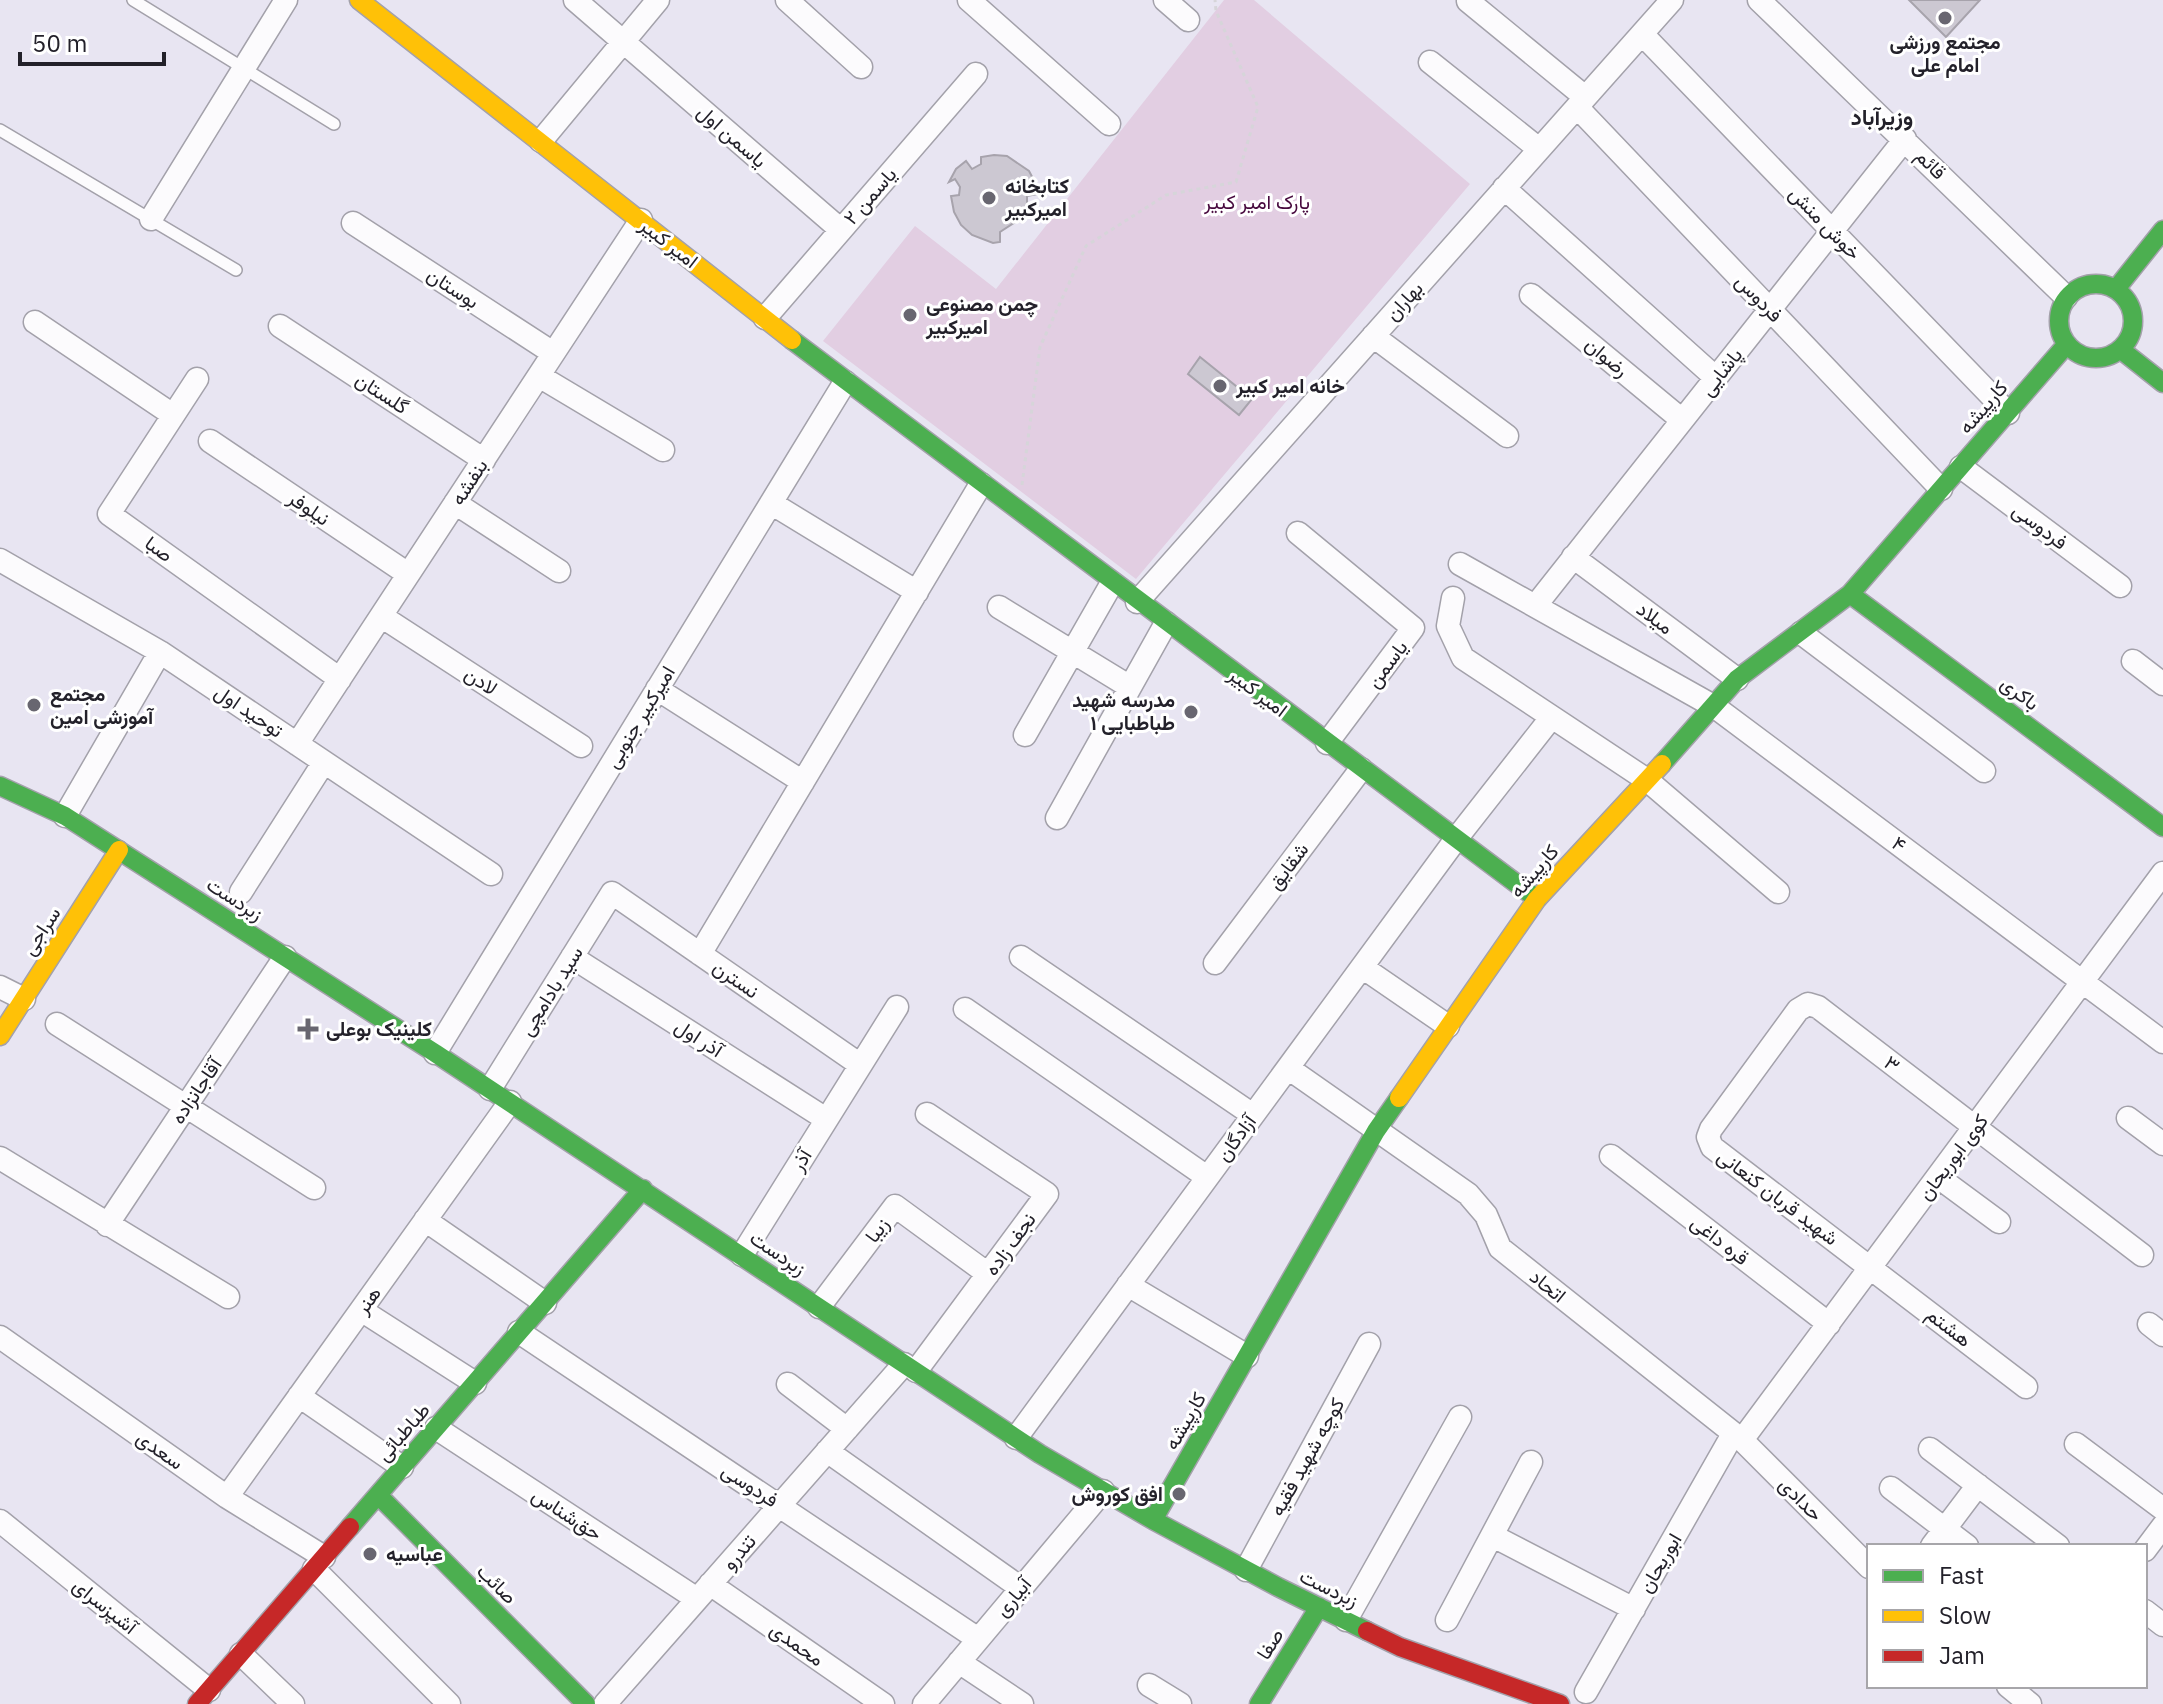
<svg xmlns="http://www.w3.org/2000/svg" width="2163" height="1704" font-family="'IBM Plex Sans',Vazirmatn,sans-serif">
  <rect width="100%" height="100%" fill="#e8e5f2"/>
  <path fill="#e2cee2" d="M1224 0H1254L1470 184 1136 579 823 341 915 226 996 289Z"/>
  <path fill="#ccc8d2" stroke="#a7a3ac" stroke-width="2" d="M1909 0H1980L1946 37Z
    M994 155 1007 156 1029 171 1037 186 1038 194 1027 196V210L1023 217 1000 232V242L993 243 972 235 961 225 954 212 951 196 959 195 960 187 955 179 949 182 956 169 966 161 972 169 981 164V157Z
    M1200 357 1252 399 1239 415 1188 374Z"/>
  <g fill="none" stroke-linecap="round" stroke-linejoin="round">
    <g stroke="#a3a1aa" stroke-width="14">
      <path id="lane" d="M133 0 334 124
        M0 130 236 270"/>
    </g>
    <g stroke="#a3a1aa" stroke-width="25">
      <path id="street" d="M575 0 841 230
        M787 0 861 67
        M969 0 1109 124
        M1165 0 1188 20
        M1759 0 2066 297
        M1468 1 1585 97
        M1642 34 2008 413
        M1430 62 1539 149
        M1577 107 1941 489
        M541 141 658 0
        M1504 188 1716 378
        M151 219 286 0
        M353 223 553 353
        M1531 295 1682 420
        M765 318 976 74
        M35 322 173 415
        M280 326 484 460
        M1373 336 1507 436
        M539 376 663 450
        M197 379 109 514 340 679
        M210 441 408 574
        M1961 467 2120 586
        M455 503 559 571
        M771 503 917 592
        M1298 533 1413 628 1327 743
        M1573 557 1737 679
        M0 560 160 652 491 874
        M1460 564 1715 707 2163 1042
        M1453 598 1448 626 1463 658 1647 780 1778 892
        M1137 602 1672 0
        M1536 605 1905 139
        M999 607 1130 687
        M381 616 581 746
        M1801 633 1984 771
        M2133 661 2163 684
        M657 689 803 782
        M1025 735 1112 583
        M297 744 641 220
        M65 816 160 652
        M1057 818 1166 623
        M241 892 324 762
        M700 954 981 484
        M572 957 826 1119
        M1021 957 1253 1115
        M1215 963 1361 769
        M1362 967 1448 1026
        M0 987 24 999
        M965 1009 1207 1177
        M57 1024 314 1188
        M435 1053 845 382
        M1288 1068 1468 1194 1486 1215 1500 1248 1742 1440 1869 1567
        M490 1089 612 893 859 1064
        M2128 1118 2163 1144
        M1611 1156 1829 1324
        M0 1158 228 1297
        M1938 1177 1999 1222
        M425 1220 545 1303
        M107 1225 285 957
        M742 1255 897 1007
        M1128 1285 1247 1356
        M819 1307 895 1206 988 1274
        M361 1310 475 1383
        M2149 1324 2163 1335
        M519 1332 978 1639
        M0 1337 227 1497 324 1557
        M916 1371 1047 1194 927 1114
        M788 1384 847 1429
        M2026 1387 1712 1147 1708 1137 1711 1129 1798 1010 1808 1004 1818 1007 2142 1255
        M299 1396 402 1467
        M436 1428 697 1599
        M1016 1438 1456 839 1551 718
        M1742 1440 2163 873
        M2076 1444 2163 1509
        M1930 1449 2058 1546
        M827 1451 1021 1588
        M1891 1488 1967 1546
        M227 1497 510 1102
        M0 1521 209 1690
        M1493 1536 1634 1609
        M1932 1546 1978 1485
        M2145 1550 2163 1526
        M314 1569 449 1704
        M1246 1570 1369 1344
        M710 1584 883 1704
        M2145 1611 2163 1625
        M1346 1620 1460 1417
        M1447 1620 1531 1462
        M241 1654 293 1704
        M959 1662 1022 1704
        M1149 1685 1180 1704
        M2008 1686 2030 1704
        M1586 1692 1733 1434
        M605 1704 904 1364
        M924 1704 1103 1491"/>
    </g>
    <g stroke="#a3a1aa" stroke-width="21">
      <path id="fast" d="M2059 321a37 37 0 1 1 74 0a37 37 0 1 1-74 0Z
        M2116 289 2163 230
        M792 340 1537 899
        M2120 349 2163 383
        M1850 594 2163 827
        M1662 764 1737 679 1850 594 2067 344
        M0 786 65 816 435 1053
        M435 1053 1040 1454 1153 1520 1278 1587 1367 1631
        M378 1495 586 1704
        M1153 1520 1376 1131 1399 1098
        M350 1527 643 1189
        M1259 1704 1319 1607"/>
    </g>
    <g stroke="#a3a1aa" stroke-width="21">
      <path id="slow" d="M359 0 792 340
        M0 1036 119 850
        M1399 1098 1537 899 1662 764"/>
    </g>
    <g stroke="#a3a1aa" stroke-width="21">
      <path id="jam" d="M1367 1631 1400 1647 1560 1704
        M197 1704 350 1527"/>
    </g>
    <path stroke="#d6d5d9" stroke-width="3" stroke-dasharray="4 4" stroke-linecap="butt" d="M1022 485 1040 347 1086 246 1166 195 1236 182 1258 107 1216 11 1215 0"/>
    <use href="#lane" stroke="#fcfbfd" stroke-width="11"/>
    <use href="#street" stroke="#fcfbfd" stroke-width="22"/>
    <use href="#fast" stroke="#4caf50" stroke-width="18"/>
    <use href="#slow" stroke="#ffc107" stroke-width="18"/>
    <use href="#jam" stroke="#c62828" stroke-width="18"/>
  </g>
  <g fill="#686670" stroke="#fff" stroke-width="3">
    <circle cx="1945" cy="18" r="8"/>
    <circle cx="989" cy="198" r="8"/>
    <circle cx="910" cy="315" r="8"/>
    <circle cx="1220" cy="386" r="8"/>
    <circle cx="34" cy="705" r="8"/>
    <circle cx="1191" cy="712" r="8"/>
    <path d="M304 1017h8v8h8v8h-8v8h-8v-8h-8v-8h8z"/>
    <circle cx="1179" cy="1494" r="8"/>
    <circle cx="370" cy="1554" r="8"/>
  </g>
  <g text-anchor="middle" stroke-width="6" stroke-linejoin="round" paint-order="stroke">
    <g font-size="20" font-weight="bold" fill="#23212a" stroke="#fff" text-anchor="start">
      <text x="1945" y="49" text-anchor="middle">مجتمع ورزشی<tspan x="1945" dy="23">امام علی</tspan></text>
      <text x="1005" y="193">کتابخانه<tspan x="1005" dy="23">امیرکبیر</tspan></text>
      <text x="926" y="311">چمن مصنوعی<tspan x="926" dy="23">امیرکبیر</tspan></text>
      <text x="1236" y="393">خانه امیر کبیر</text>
      <text x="50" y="701">مجتمع<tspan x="50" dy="23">آموزشی امین</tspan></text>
      <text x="1175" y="707" text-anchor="end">مدرسه شهید<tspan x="1175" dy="23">طباطبایی ۱</tspan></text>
      <text x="326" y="1036">کلینیک بوعلی</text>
      <text x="1163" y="1501" text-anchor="end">افق کوروش</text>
      <text x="386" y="1561">عباسیه</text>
    </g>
    <g font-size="20" fill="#23212a" stroke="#fff">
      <text transform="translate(732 136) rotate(41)" y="7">یاسمن اول</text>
      <text transform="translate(1931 164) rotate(45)" y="7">قائم</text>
      <text transform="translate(870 196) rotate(-49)" y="7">یاسمن ۲</text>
      <text transform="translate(1825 223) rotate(46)" y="7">خوش منش</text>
      <text transform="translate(669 243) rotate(38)" y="7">امیر کبیر</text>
      <text transform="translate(453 288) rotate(33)" y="7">بوستان</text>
      <text transform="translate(1759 298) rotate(46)" y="7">فردوس</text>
      <text transform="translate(1404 301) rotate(-48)" y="7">بهاران</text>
      <text transform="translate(1607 357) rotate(40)" y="7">رضوان</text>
      <text transform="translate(1721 372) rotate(-52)" y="7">پاشایی</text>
      <text transform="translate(382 393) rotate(33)" y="7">گلستان</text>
      <text transform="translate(1983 407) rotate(-49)" y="7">کارپیشه</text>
      <text transform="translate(469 482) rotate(-57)" y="7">بنفشه</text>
      <text transform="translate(309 508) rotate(34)" y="7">نیلوفر</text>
      <text transform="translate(2040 526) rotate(37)" y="7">فردوسی</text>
      <text transform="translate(159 549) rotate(36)" y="7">صبا</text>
      <text transform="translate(1655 618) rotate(37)" y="7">میلاد</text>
      <text transform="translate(1387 664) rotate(-53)" y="7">یاسمن</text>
      <text transform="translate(481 681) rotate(33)" y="7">لادن</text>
      <text transform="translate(1258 692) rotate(37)" y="7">امیر کبیر</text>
      <text transform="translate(2020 693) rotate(37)" y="7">باکری</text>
      <text transform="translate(249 711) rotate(34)" y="7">توحید اول</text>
      <text transform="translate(640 717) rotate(-59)" y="7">امیرکبیر جنوبی</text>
      <text transform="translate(1899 844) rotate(37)" y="7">۴</text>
      <text transform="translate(1288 866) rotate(-53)" y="7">شقایق</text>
      <text transform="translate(1534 871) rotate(-49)" y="7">کارپیشه</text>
      <text transform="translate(235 899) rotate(33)" y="7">زبردست</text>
      <text transform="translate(41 931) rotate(-57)" y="7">سراجی</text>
      <text transform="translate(736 979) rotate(35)" y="7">نسترن</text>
      <text transform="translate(551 991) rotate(-58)" y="7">سید بادامچی</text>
      <text transform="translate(699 1038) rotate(33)" y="7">آذر اول</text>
      <text transform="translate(1892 1064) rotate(37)" y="7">۳</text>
      <text transform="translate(196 1091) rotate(-56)" y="7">آقاجانزاده</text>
      <text transform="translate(1236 1138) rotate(-54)" y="7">آزادگان</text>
      <text transform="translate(1953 1157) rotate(-53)" y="7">کوی ابوریحان</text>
      <text transform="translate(801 1160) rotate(-58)" y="7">آذر</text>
      <text transform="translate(1778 1197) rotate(37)" y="7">شهید قربان کنعانی</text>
      <text transform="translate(877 1230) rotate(-53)" y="7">زیبا</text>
      <text transform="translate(1720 1240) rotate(38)" y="7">قره داغی</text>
      <text transform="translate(1010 1244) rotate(-54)" y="7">نجف زاده</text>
      <text transform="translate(778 1253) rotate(34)" y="7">زبردست</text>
      <text transform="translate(1548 1286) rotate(39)" y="7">اتحاد</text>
      <text transform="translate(368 1300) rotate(-54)" y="7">هنر</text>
      <text transform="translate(1949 1327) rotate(38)" y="7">هشتم</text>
      <text transform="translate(1185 1421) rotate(-60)" y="7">کارپیشه</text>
      <text transform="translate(403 1432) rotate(-49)" y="7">طباطبائی</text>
      <text transform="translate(160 1450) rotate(35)" y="7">سعدی</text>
      <text transform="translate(1307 1457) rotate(-61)" y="7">کوچه شهید فقیه</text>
      <text transform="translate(750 1485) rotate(33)" y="7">فردوسی</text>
      <text transform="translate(1801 1499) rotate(45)" y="7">حدادی</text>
      <text transform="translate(567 1514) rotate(33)" y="7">حق‌شناس</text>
      <text transform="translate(739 1552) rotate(-49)" y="7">تندرو</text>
      <text transform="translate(1660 1563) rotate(-60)" y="7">ابوریحان</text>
      <text transform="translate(497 1584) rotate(45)" y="7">صائب</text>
      <text transform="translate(1329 1588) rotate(26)" y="7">زبردست</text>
      <text transform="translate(1013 1597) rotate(-50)" y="7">آبیاری</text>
      <text transform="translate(105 1606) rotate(39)" y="7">آشپزسرای</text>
      <text transform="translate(797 1644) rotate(35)" y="7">محمدی</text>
      <text transform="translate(1270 1644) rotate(-58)" y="7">صفا</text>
    </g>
    <g font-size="20" fill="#47093e" stroke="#fff">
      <text x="1257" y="209">پارک امیر کبیر</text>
    </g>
    <g font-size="22" font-weight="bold" fill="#23212a" stroke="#fff">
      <text x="1882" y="125">وزیرآباد</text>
    </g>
  </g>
  <rect x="1867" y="1544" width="280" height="144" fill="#ffffff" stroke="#a7a6aa" stroke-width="2"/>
  <rect x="1883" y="1570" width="40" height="12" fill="#4caf50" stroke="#a7a6aa" stroke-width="2"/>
  <text x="1939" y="1584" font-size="24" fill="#23212a">Fast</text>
  <rect x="1883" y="1610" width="40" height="12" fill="#ffc107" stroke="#a7a6aa" stroke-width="2"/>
  <text x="1939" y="1624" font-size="24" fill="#23212a">Slow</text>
  <rect x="1883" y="1650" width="40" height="12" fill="#c62828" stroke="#a7a6aa" stroke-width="2"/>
  <text x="1939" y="1664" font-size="24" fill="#23212a">Jam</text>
  <path d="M20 52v12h144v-12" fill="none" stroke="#23212a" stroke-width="4"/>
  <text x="32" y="52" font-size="24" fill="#23212a" stroke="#ffffff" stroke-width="6" paint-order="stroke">50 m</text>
</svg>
